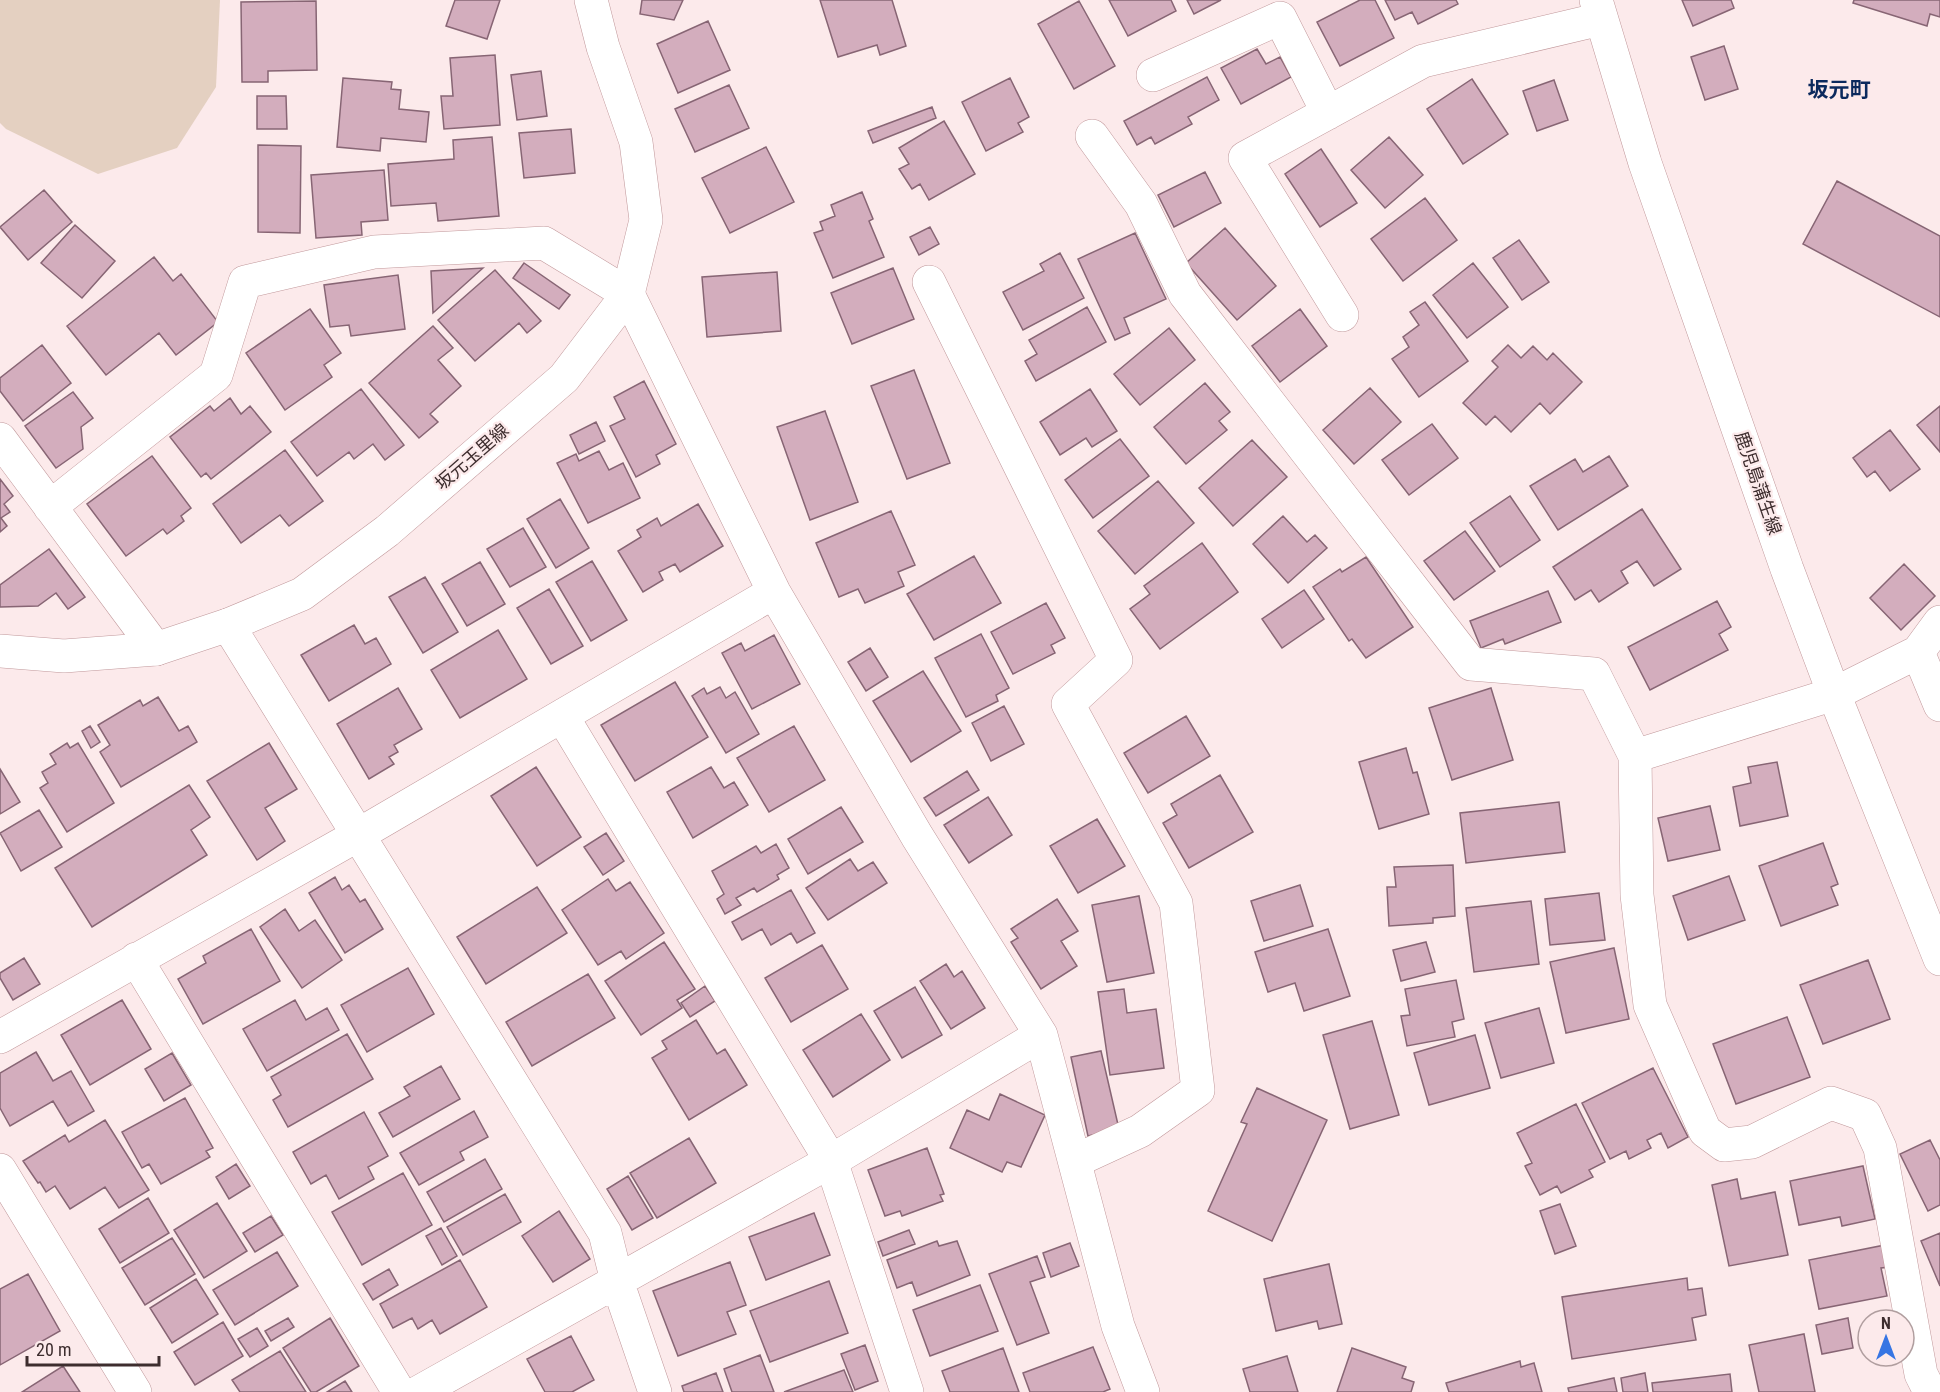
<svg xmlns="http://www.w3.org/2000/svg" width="1940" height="1392" font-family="'Roboto Condensed','Noto Sans JP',sans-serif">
  <rect width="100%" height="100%" fill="#fceaeb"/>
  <path fill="#e4d0c1" d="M0 0H220L216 87 177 148 98 174 6 129 0 123Z"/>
  <path fill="#d3adbd" stroke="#876574" stroke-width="1.5" d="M455 0H500L487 39 446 26Z
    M642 0H683L674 20 640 14Z
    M820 0H892L906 46 880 55 877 45 838 57Z
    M1109 0H1171L1176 11 1128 36Z
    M1187 0H1221L1194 14Z
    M1360 0H1375L1394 38 1340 66 1317 22Z
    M1385 0H1456L1458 4 1418 24 1412 12 1395 20Z
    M1682 0H1731L1734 8 1693 26Z
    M1854 0H1940V17L1930 14 1927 26 1853 3Z
    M316 1 317 70 268 71V82H242L241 2Z
    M1079 1 1115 66 1074 89 1038 24Z
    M708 21 730 70 678 93 657 44Z
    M1724 46 1738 89 1705 100 1691 57Z
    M1257 49 1266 64 1280 57 1291 77 1241 104 1221 68Z
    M495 55 500 125 444 129 441 96H453L450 58Z
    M541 71 547 116 517 120 511 75Z
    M1207 77 1219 100 1188 117 1192 124 1155 144 1151 137 1137 145 1124 121Z
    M343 78 392 82 391 89 401 90 399 109 429 112 426 142 381 138 380 151 337 147Z
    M1010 78 1029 117 1018 123 1023 132 986 151 962 102Z
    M1472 79 1508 134 1463 164 1427 109Z
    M1554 80 1568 120 1537 131 1523 91Z
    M729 85 749 128 695 152 675 109Z
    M257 96H286L287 129H257Z
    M932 107 936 118 873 143 868 131Z
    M944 121 975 174 929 200 920 184 912 189 899 169 909 164 899 148Z
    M571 129 575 173 524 178 519 133Z
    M492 137 499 216 438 221 436 203 391 206 388 164 454 159 453 140Z
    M1389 137 1423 175 1385 208 1351 170Z
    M258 145 301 146 300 233 258 232Z
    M766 147 794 202 730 233 702 178Z
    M1321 149 1357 203 1320 227 1285 174Z
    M384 170 388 220 361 222 362 235 316 238 311 175Z
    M1205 172 1221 203 1174 227 1158 195Z
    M1837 181 1940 236V317L1803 244Z
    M44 190 72 222 28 260 0 227Z
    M862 192 873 219 869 221 884 257 833 278 814 233 823 230 820 222 835 216 831 205Z
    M1425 198 1457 240 1403 281 1371 239Z
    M75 225 115 261 82 298 41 263Z
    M930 227 939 244 919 255 910 237Z
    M1225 228 1276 286 1237 320 1186 263Z
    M1135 233 1166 299 1124 318 1130 333 1115 340 1078 259Z
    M1519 240 1549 282 1522 300 1493 258Z
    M1060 253 1084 298 1023 330 1003 292 1044 271 1040 264Z
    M154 257 173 281 181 274 218 322 176 355 159 333 106 375 67 326Z
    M524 263 570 295 559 309 513 278Z
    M1473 263 1508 307 1467 338 1433 295Z
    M483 268 433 313 431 271Z
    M893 268 914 319 852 344 831 293Z
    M495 270 541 321 527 333 519 323 475 361 438 320Z
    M777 272 781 331 707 337 702 277Z
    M398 275 405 329 351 336 349 325 330 327 324 285Z
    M1425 302 1468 361 1419 397 1392 359 1409 347 1403 337 1419 325 1410 312Z
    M1087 307 1106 342 1036 381 1025 361 1037 354 1029 340Z
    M310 309 341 353 324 365 332 377 285 410 246 353Z
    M1300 309 1327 346 1280 382 1252 346Z
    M433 326 453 348 438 360 461 386 430 414 438 422 419 438 369 383Z
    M1169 328 1195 360 1140 405 1114 374Z
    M42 345 71 383 23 421 0 391V378Z
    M1508 345 1521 358 1533 346 1547 360 1553 353 1582 382 1550 414 1540 403 1511 432 1495 416 1486 425 1463 403 1498 367 1492 361Z
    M914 370 950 463 907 479 871 386Z
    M644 381 676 444 656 455 660 464 636 477 610 426 625 419 614 397Z
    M1205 383 1230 412 1219 421 1227 430 1186 464 1154 427Z
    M1370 388 1401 422 1354 464 1323 430Z
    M361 389 404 445 385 460 373 444 354 459 349 452 317 476 291 442Z
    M1090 389 1117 431 1092 447 1086 438 1060 455 1040 422Z
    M73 392 93 418 81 427 83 449 56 468 25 426Z
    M230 398 241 414 250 406 271 432 211 479 206 473 201 477 170 437 210 406 214 411Z
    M1940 406V452L1917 425Z
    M825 411 858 502 810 520 777 427Z
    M596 422 605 441 579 454 570 435Z
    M1432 424 1458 458 1409 495 1382 460Z
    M1890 430 1920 469 1890 491 1875 471 1867 477 1853 458Z
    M1120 439 1149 476 1093 518 1065 480Z
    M1252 440 1287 477 1233 526 1199 488Z
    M285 450 323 501 289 526 280 515 241 543 213 504Z
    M599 451 609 470 623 463 640 498 588 523 557 463 576 454 579 461Z
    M152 456 191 508 181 516 184 521 167 534 163 529 126 556 87 504Z
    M1609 456 1628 486 1558 530 1530 486 1575 459 1583 472Z
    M0 479 13 496 4 504 10 512 1 518 7 526 0 532Z
    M1158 481 1194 523 1135 574 1098 531Z
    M1510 496 1540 540 1500 567 1470 523Z
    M560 499 589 548 556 568 527 519Z
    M698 504 723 546 680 572 675 564 659 572 663 580 643 592 618 551 641 537 637 530 657 518 661 526Z
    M1642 509 1681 569 1654 586 1637 561 1621 571 1628 583 1599 602 1591 590 1575 600 1553 567Z
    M891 511 915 565 898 572 904 586 865 603 858 589 839 597 816 543Z
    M1283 516 1307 542 1315 535 1327 548 1288 583 1253 544Z
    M523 528 546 567 510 587 487 549Z
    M1465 531 1495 571 1454 600 1424 561Z
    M1202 543 1238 592 1160 649 1130 609 1150 594 1144 586Z
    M49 549 85 597 68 609 56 593 38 606 0 607V585Z
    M974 556 1001 603 934 640 907 594Z
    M1366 557 1413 627 1366 658 1352 639 1349 641 1313 587 1340 569 1342 572Z
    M592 561 627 620 591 641 556 582Z
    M480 562 505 604 467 626 442 584Z
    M1904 564 1935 596 1901 630 1870 598Z
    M425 577 458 632 423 653 389 597Z
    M549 589 583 646 551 664 517 608Z
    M1304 590 1324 619 1282 648 1262 619Z
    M1548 591 1561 622 1505 644 1503 639 1481 648 1470 621Z
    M1717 601 1731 627 1719 634 1728 650 1650 690 1628 647Z
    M1046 603 1065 638 1051 645 1055 653 1013 674 991 632Z
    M354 625 365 644 376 638 391 664 329 701 301 655Z
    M498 630 527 679 460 718 431 670Z
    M981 634 1009 688 996 695 998 701 966 717 935 658Z
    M774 635 800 684 752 709 722 653 741 643 745 651Z
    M870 648 888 677 866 691 848 662Z
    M923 671 961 731 911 762 873 701Z
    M675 682 708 737 635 781 601 725Z
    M720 687 726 698 735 692 759 734 726 753 692 696 704 688 707 694Z
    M398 688 422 729 394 745 398 752 389 757 394 764 369 779 337 724Z
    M1491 688 1513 760 1452 780 1429 708Z
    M158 697 179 731 188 726 197 742 121 787 100 752 110 745 98 725 140 700 143 706Z
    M1004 706 1024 744 991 761 972 723Z
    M1186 716 1210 756 1148 793 1124 753Z
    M90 726 100 742 91 748 82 731Z
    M794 726 825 780 769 812 737 758Z
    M67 743 70 748 78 743 114 803 67 832 40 788 48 783 42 772 56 764 50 754Z
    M269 743 297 789 265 808 285 841 257 860 207 781Z
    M1406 748 1413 773 1417 772 1429 814 1379 829 1359 762Z
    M1777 762 1788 816 1740 826 1733 787 1751 783 1748 767Z
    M536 767 581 837 537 866 491 796Z
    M711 767 724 788 734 782 748 805 693 838 667 792Z
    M0 769 20 802 0 814Z
    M967 771 979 790 936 816 924 798Z
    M1220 775 1253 832 1189 868 1163 823 1177 815 1171 804Z
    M189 785 210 817 191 830 207 855 92 927 55 868Z
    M988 797 1012 835 969 863 944 825Z
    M1559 802 1565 852 1466 863 1460 813Z
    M1710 806 1720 850 1668 861 1658 818Z
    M841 807 863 842 808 874 788 839Z
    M39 810 62 847 21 871 0 833Z
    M1097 819 1125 866 1078 893 1050 846Z
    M606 833 624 861 603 875 584 847Z
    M1823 843 1838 884 1831 887 1838 905 1781 926 1759 866Z
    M776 844 789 868 777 875 779 879 757 892 754 888 736 898 741 905 725 914 717 899 724 894 712 871 756 846 761 853Z
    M850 859 858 871 873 862 887 883 828 920 806 888Z
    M1453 865 1455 916 1433 918V923L1389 926 1387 887H1396L1394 867Z
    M1729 876 1745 920 1688 940 1673 896Z
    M335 877 342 890 349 885 360 902 365 899 383 929 345 953 309 893Z
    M608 879 616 891 630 882 664 933 626 959 621 951 598 965 562 910Z
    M1300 885 1313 926 1264 941 1251 901Z
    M537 887 567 933 486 984 457 937Z
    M791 890 815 933 797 943 791 933 771 945 762 929 742 940 732 922Z
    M1599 893 1605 940 1550 945 1545 899Z
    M1139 896 1154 973 1107 982 1092 905Z
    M1057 899 1078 931 1061 941 1077 966 1041 989 1011 942 1018 938 1011 929Z
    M1531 901 1539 964 1474 972 1466 908Z
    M285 909 299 931 315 920 342 960 302 988 260 927Z
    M251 929 280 981 203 1024 178 979 206 963 203 956Z
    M1328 929 1350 996 1304 1011 1295 983 1268 992 1255 952Z
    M664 942 695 989 677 1000 682 1008 641 1035 605 981Z
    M1426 942 1435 972 1401 981 1393 950Z
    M822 945 848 989 791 1022 765 978Z
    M1614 948 1629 1019 1566 1033 1550 962Z
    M24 958 40 984 13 1000 0 978V973Z
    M1868 960 1890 1019 1823 1044 1800 985Z
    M946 964 954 977 962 971 985 1008 951 1029 920 981Z
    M408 968 434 1014 367 1052 341 1005Z
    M588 974 615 1018 532 1066 506 1022Z
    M1456 980 1464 1019 1452 1022 1455 1037 1407 1046 1401 1016 1410 1015 1405 989Z
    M705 986 715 1001 690 1017 681 1003Z
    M915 987 942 1035 902 1058 874 1011Z
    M1124 989 1127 1013 1156 1009 1164 1068 1110 1075 1098 992Z
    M122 1000 151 1049 90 1085 61 1035Z
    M295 1000 306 1020 327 1008 339 1030 267 1071 243 1029Z
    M1539 1008 1554 1063 1501 1078 1485 1023Z
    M861 1014 890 1060 833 1097 803 1050Z
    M1787 1017 1810 1077 1736 1104 1713 1044Z
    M696 1020 717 1054 725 1049 747 1085 689 1120 652 1058 667 1049 662 1041Z
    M1372 1021 1399 1115 1350 1129 1323 1035Z
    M347 1034 373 1079 288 1127 273 1100 281 1095 271 1077Z
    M1475 1035 1490 1088 1429 1105 1414 1053Z
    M1101 1051 1119 1129 1088 1136 1071 1057Z
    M36 1052 53 1081 71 1071 94 1111 68 1126 53 1101 10 1126 0 1108V1073Z
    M172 1053 191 1085 164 1101 145 1069Z
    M441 1066 460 1099 393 1137 379 1113 410 1096 404 1087Z
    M1653 1068 1688 1137 1668 1148 1661 1133 1647 1140 1651 1148 1629 1159 1626 1151 1610 1159 1582 1103Z
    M1257 1088 1327 1120 1272 1241 1208 1211 1247 1124 1241 1122Z
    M1000 1094 1045 1115 1021 1167 1007 1162 1002 1172 950 1148 967 1110 989 1120Z
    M185 1098 213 1148 206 1151 210 1157 161 1184 149 1164 142 1168 122 1132Z
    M1576 1104 1605 1162 1589 1170 1593 1177 1561 1193 1557 1186 1540 1195 1525 1166 1532 1163 1517 1133Z
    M474 1111 488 1137 460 1152 464 1160 419 1185 400 1153Z
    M364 1112 388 1156 368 1167 374 1179 339 1199 326 1175 311 1184 293 1152Z
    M105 1120 149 1190 119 1208 105 1187 70 1209 55 1186 46 1192 40 1182 38 1183 23 1161 65 1135 69 1142Z
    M689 1138 716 1183 657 1218 630 1173Z
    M1930 1140 1940 1160V1205L1928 1211 1900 1154Z
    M927 1148 944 1194 940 1195 943 1201 902 1216 900 1211 885 1216 868 1170Z
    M485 1159 502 1189 444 1222 427 1192Z
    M236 1164 250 1186 229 1199 216 1177Z
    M1863 1166 1875 1219 1842 1226 1840 1217 1799 1225 1790 1181Z
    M403 1173 432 1225 362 1265 332 1212Z
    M628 1176 653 1218 632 1230 607 1189Z
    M1737 1179 1741 1199 1775 1192 1788 1255 1729 1266 1712 1185Z
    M505 1194 521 1222 463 1255 447 1227Z
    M148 1198 169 1233 120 1263 99 1229Z
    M217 1203 247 1251 204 1278 174 1230Z
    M1560 1204 1576 1246 1555 1254 1540 1211Z
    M559 1211 590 1259 553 1282 522 1236Z
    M814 1213 830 1255 766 1280 749 1237Z
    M271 1216 283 1235 255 1252 243 1233Z
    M441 1228 457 1256 442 1265 426 1236Z
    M909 1230 915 1244 883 1256 878 1242Z
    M1940 1233V1286L1921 1241Z
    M172 1238 195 1274 145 1305 122 1268Z
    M937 1241 939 1246 957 1241 970 1275 917 1296 912 1282 897 1288 887 1260Z
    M1070 1243 1079 1266 1051 1277 1043 1253Z
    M1885 1245 1890 1267 1881 1268 1887 1296 1819 1309 1809 1260Z
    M277 1252 298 1286 235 1325 213 1290Z
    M1037 1256 1045 1277 1030 1282 1049 1333 1017 1345 989 1274Z
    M460 1260 487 1307 440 1334 432 1320 418 1329 412 1318 393 1328 380 1304Z
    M730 1262 746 1305 727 1312 736 1334 678 1356 653 1291Z
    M1329 1264 1342 1324 1319 1329 1317 1321 1276 1331 1264 1279Z
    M389 1269 398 1285 373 1300 363 1284Z
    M28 1274 60 1331 0 1365V1289Z
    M1687 1278 1688 1290 1702 1288 1706 1315 1692 1318 1696 1340 1572 1359 1562 1297Z
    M196 1279 218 1314 172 1343 150 1308Z
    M829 1281 848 1333 770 1362 750 1311Z
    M980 1285 998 1331 930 1356 913 1310Z
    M288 1318 294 1327 271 1341 265 1331Z
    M330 1318 359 1366 316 1392H311L283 1348Z
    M1848 1318 1853 1348 1822 1354 1816 1325Z
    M223 1322 243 1356 195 1385 174 1352Z
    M257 1328 268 1346 250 1357 238 1339Z
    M1804 1334 1815 1392H1759L1749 1345Z
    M571 1336 594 1380 572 1392H545L527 1359Z
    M865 1345 878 1381 855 1390 841 1354Z
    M1093 1347 1110 1389 1103 1392H1030L1023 1373Z
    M1003 1348 1019 1392H950L942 1371Z
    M1352 1348 1406 1367 1402 1378 1414 1382 1411 1392H1337Z
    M280 1351 306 1392H240L232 1380Z
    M760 1355 774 1392H732L724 1369Z
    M1287 1356 1298 1392H1250L1243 1369Z
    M1520 1361 1521 1367 1534 1363 1542 1392H1449L1446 1383Z
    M63 1366 80 1392H22Z
    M844 1370 853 1392H784Z
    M716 1373 723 1392H684L682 1386Z
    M1645 1373 1648 1392H1623L1621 1378Z
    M1730 1374 1732 1392H1653L1652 1383Z
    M1614 1378 1617 1392H1569L1568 1388Z
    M345 1381 352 1392H327Z"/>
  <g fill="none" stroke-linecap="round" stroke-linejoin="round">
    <g stroke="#c1989b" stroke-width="34">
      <path id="street" d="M1153 75 1280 18 1328 113
        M1092 136 1141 204 1185 294 1471 664 1594 674 1635 756 1834 694 1918 652 1940 622
        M929 282 1116 660 1068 704 1176 903 1198 1090 1140 1131 1075 1161
        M1342 315 1245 158 1423 61 1601 19
        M0 439 156 649
        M50 507 216 375 245 282 374 252 544 243 628 294 774 592 917 836 1041 1035 1118 1326 1143 1392
        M228 625 605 1233 617 1281 655 1392
        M1918 652 1940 705
        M562 716 831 1161 907 1392
        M1635 756 1637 895 1650 1005 1705 1131 1724 1145 1752 1142 1831 1103 1865 1115 1880 1148 1921 1374 1930 1392
        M136 959 399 1392
        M0 1037 358 835 774 592
        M0 1170 135 1392
        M419 1392 831 1161 1041 1035"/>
    </g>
    <g stroke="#c1989b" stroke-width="34">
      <path id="secondary" d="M0 651 64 656 156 649 228 625 302 594 387 531 564 378 628 294 646 220 636 142 603 47 591 0"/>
    </g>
    <g stroke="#c1989b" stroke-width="34">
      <path id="primary" d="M1596 0 1645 163 1787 569 1834 694 1940 959"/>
    </g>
    <use href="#street" stroke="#fff" stroke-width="33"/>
    <use href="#secondary" stroke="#fff" stroke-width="33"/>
    <use href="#primary" stroke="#fff" stroke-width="33"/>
  </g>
  <g text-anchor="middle" stroke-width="4.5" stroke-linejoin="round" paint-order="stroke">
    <g font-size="18" fill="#3d2d2e" stroke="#fceaeb">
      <text transform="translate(472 457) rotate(-41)" y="6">坂元玉里線</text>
      <text transform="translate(1758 483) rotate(71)" y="6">鹿児島蒲生線</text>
    </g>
    <g font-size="21" font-weight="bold" fill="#0b295d" stroke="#fceaeb">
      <text x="1839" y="97">坂元町</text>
    </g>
  </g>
  <g transform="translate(1886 1338)"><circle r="28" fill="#fceaeb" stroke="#b09e9f" stroke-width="1.5"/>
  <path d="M0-4.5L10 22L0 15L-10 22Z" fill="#3675e3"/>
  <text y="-9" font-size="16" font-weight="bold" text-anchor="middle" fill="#3d2d2e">N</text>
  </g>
  <path d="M27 1356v9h132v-9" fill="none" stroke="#3d2d2e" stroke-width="3"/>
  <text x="36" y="1356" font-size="18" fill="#3d2d2e" stroke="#fceaeb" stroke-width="4.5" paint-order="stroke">20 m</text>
</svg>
